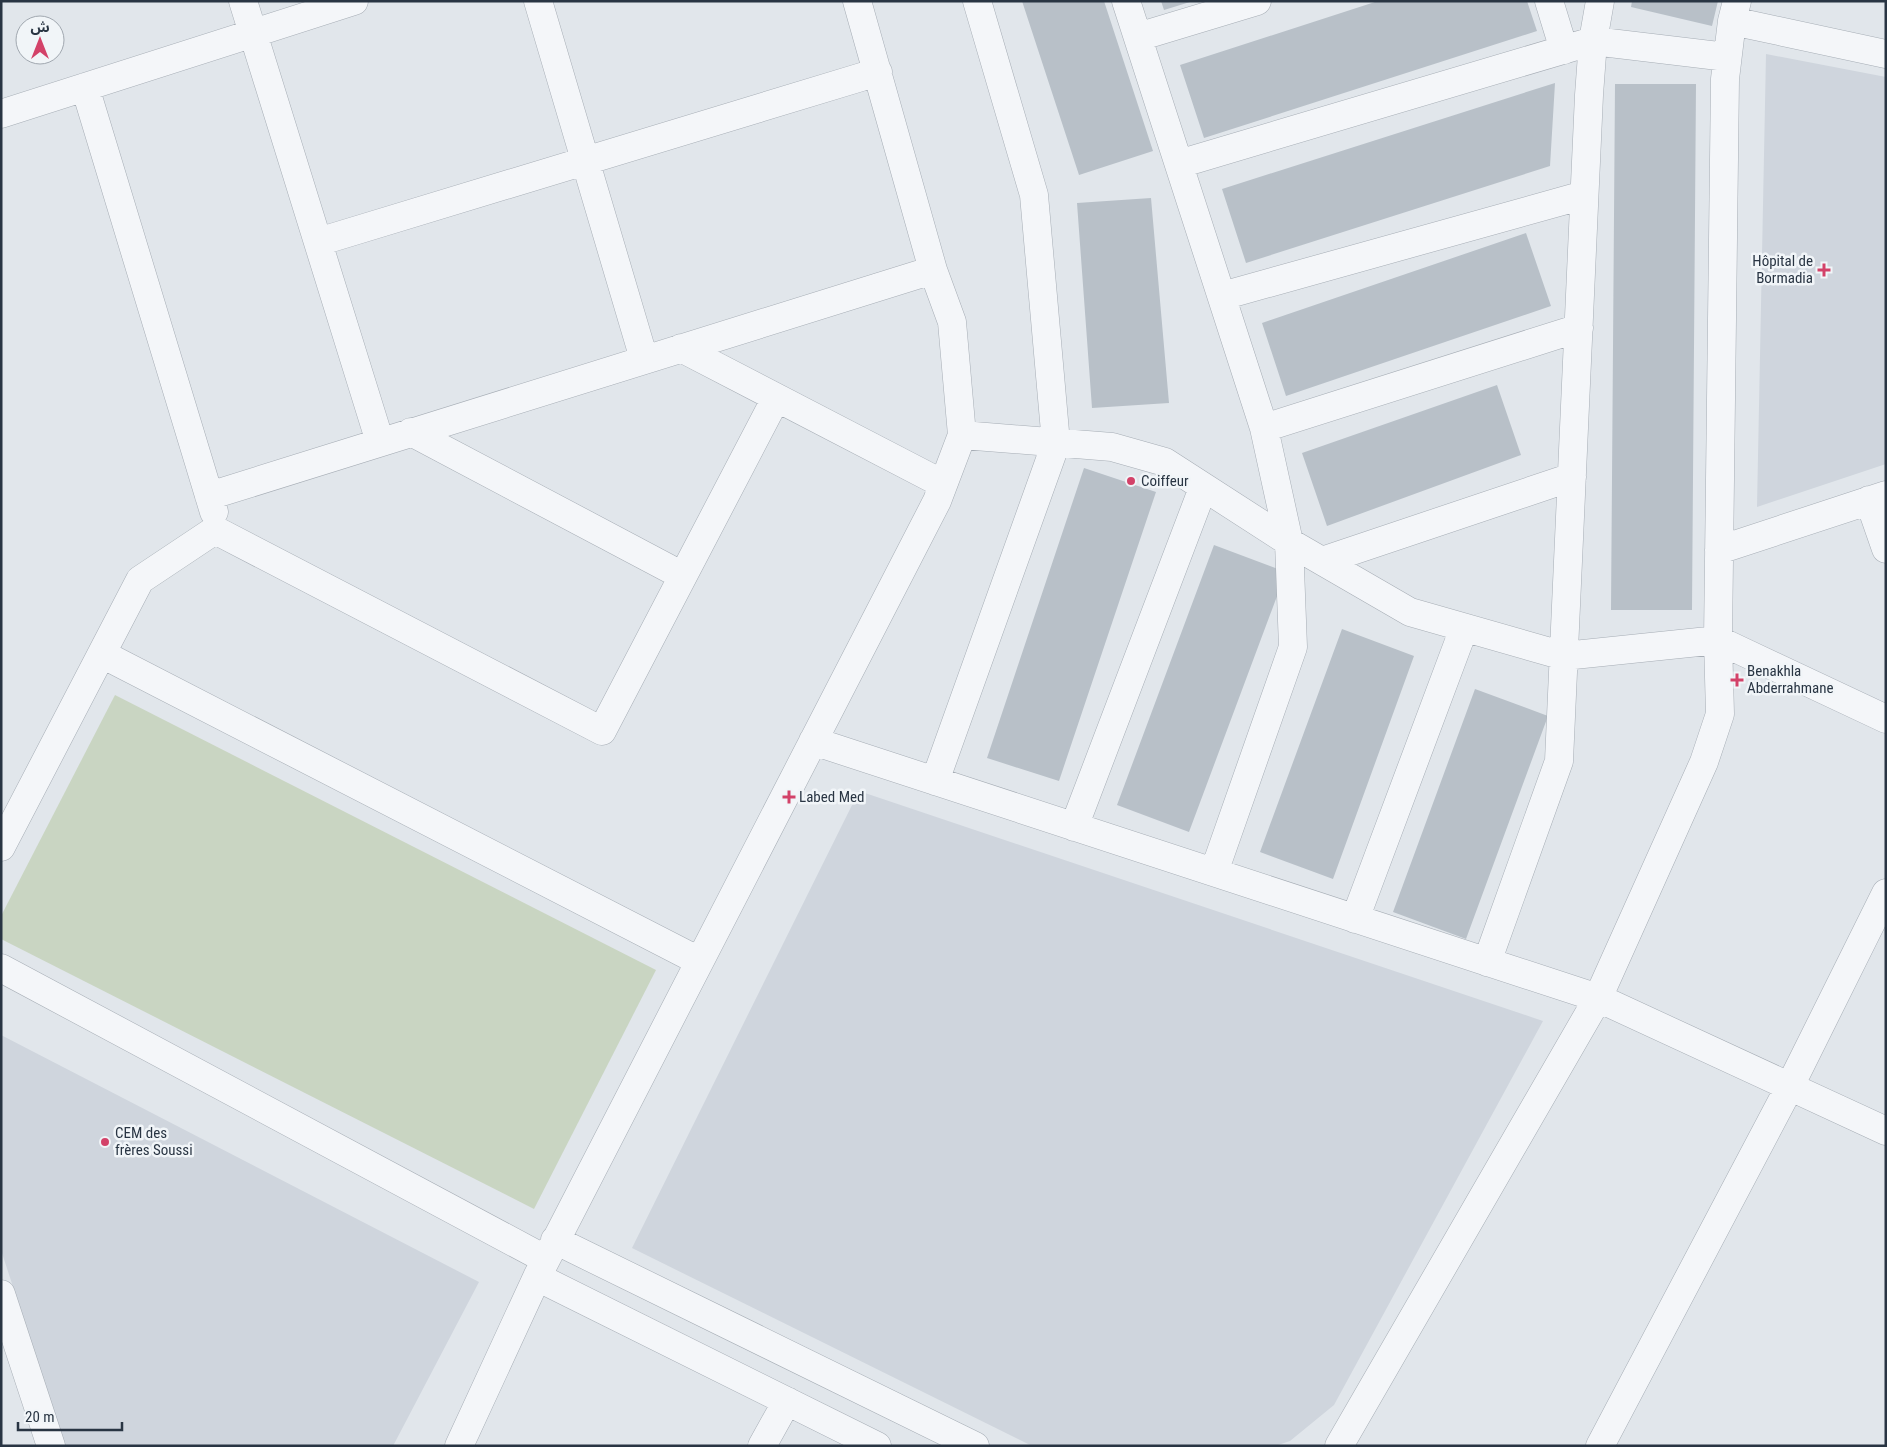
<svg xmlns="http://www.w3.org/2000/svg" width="1887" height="1447" font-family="'Roboto Condensed','Noto Sans Arabic',sans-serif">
  <rect width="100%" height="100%" fill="#e1e6eb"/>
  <path fill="#cfd5dd" d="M1766 54 1886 77V464L1757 507Z
    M859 791 1543 1021 1334 1405 1290 1441 1275 1446H1032L632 1248Z
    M1 1035 479 1282 393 1446H65L1 1250Z"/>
  <path fill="#c9d5c2" d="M115 695 656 970 534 1209 1 939V916Z"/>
  <path fill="#b8c0c8" d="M1022 1H1104L1153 151 1079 175Z
    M1161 1H1190V2L1164 10Z
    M1378 1H1527L1537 31 1204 138 1180 65Z
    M1632 1H1718L1712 26 1631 7Z
    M1555 83 1550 166 1246 263 1222 189Z
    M1615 84H1696L1692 610H1611Z
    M1151 198 1169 403 1092 408 1077 203Z
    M1526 233 1551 306 1286 396 1262 323Z
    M1497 385 1521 455 1327 526 1302 453Z
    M1084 468 1156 492 1059 781 987 758Z
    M1214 545 1286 572 1189 832 1117 805Z
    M1342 629 1414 656 1333 879 1260 852Z
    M1475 689 1548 716 1466 939 1393 912Z"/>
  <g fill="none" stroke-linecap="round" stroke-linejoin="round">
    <g stroke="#a6adb5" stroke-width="29">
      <path id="street" d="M243 1 380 442
        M538 1 644 359
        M1126 1 1264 428 1289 542 1293 647 1214 872
        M1549 1 1564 50
        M1732 21 1886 54
        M1138 37 1257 1
        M85 87 214 512
        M1 114 354 1
        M1179 164 1593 41 1727 57
        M318 242 878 72
        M1222 296 1584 195
        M681 348 943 484
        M1264 428 1579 328
        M411 432 683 576
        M962 435 1112 447 1165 462 1289 542 1410 612 1564 656 1718 640 1886 719
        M209 496 933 270
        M1869 500 1886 549
        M1719 550 1886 495
        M1322 561 1572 477
        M102 654 699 961
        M813 741 1598 998 1886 1131
        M935 781 1056 443 1034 195 977 1
        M1074 827 1203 488
        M1 847 140 580 215 530 602 731 776 398
        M1355 919 1464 628
        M1487 962 1559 761 1589 95 1593 41 1600 1
        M1 968 545 1259
        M555 1240 975 1446
        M537 1277 877 1446
        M1 1294 51 1446
        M459 1446 537 1277 937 501 962 435 952 322 933 270 857 1
        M762 1446 787 1401
        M1339 1446 1598 998 1704 762 1720 714 1718 640 1725 79 1732 21 1737 1
        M1600 1446 1790 1086 1886 893"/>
    </g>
    <use href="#street" stroke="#f4f6f9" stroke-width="28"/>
  </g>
  <g fill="#d34269" stroke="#f1f5f8" stroke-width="2">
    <path d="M1821.5 262.5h5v5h5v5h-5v5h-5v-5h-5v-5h5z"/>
    <circle cx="1131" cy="481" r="5"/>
    <path d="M1734.5 672.5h5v5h5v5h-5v5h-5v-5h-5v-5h5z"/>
    <path d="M786.5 789.5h5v5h5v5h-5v5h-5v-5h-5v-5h5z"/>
    <circle cx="105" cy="1142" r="5"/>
  </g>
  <g text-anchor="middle" stroke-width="5" stroke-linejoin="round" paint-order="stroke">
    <g font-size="15" fill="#293543" stroke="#f1f5f8" text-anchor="start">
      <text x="1813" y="266" text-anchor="end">Hôpital de<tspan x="1813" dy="17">Bormadia</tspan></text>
      <text x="1141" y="486">Coiffeur</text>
      <text x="1747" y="676">Benakhla<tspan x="1747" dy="17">Abderrahmane</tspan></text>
      <text x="799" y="802">Labed Med</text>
      <text x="115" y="1138">CEM des<tspan x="115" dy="17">frères Soussi</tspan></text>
    </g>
  </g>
  <rect width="1887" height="1447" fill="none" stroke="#293543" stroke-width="5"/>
  <g transform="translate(40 40)"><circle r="24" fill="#f1f5f8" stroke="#a1a8b0"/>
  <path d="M0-4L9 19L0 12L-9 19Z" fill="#d34269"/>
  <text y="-8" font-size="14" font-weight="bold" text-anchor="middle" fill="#293543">ش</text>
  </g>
  <path d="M18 1422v8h104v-8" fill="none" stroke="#293543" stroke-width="2.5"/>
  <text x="25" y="1422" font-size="15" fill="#293543" stroke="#f1f5f8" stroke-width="4" paint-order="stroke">20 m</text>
</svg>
